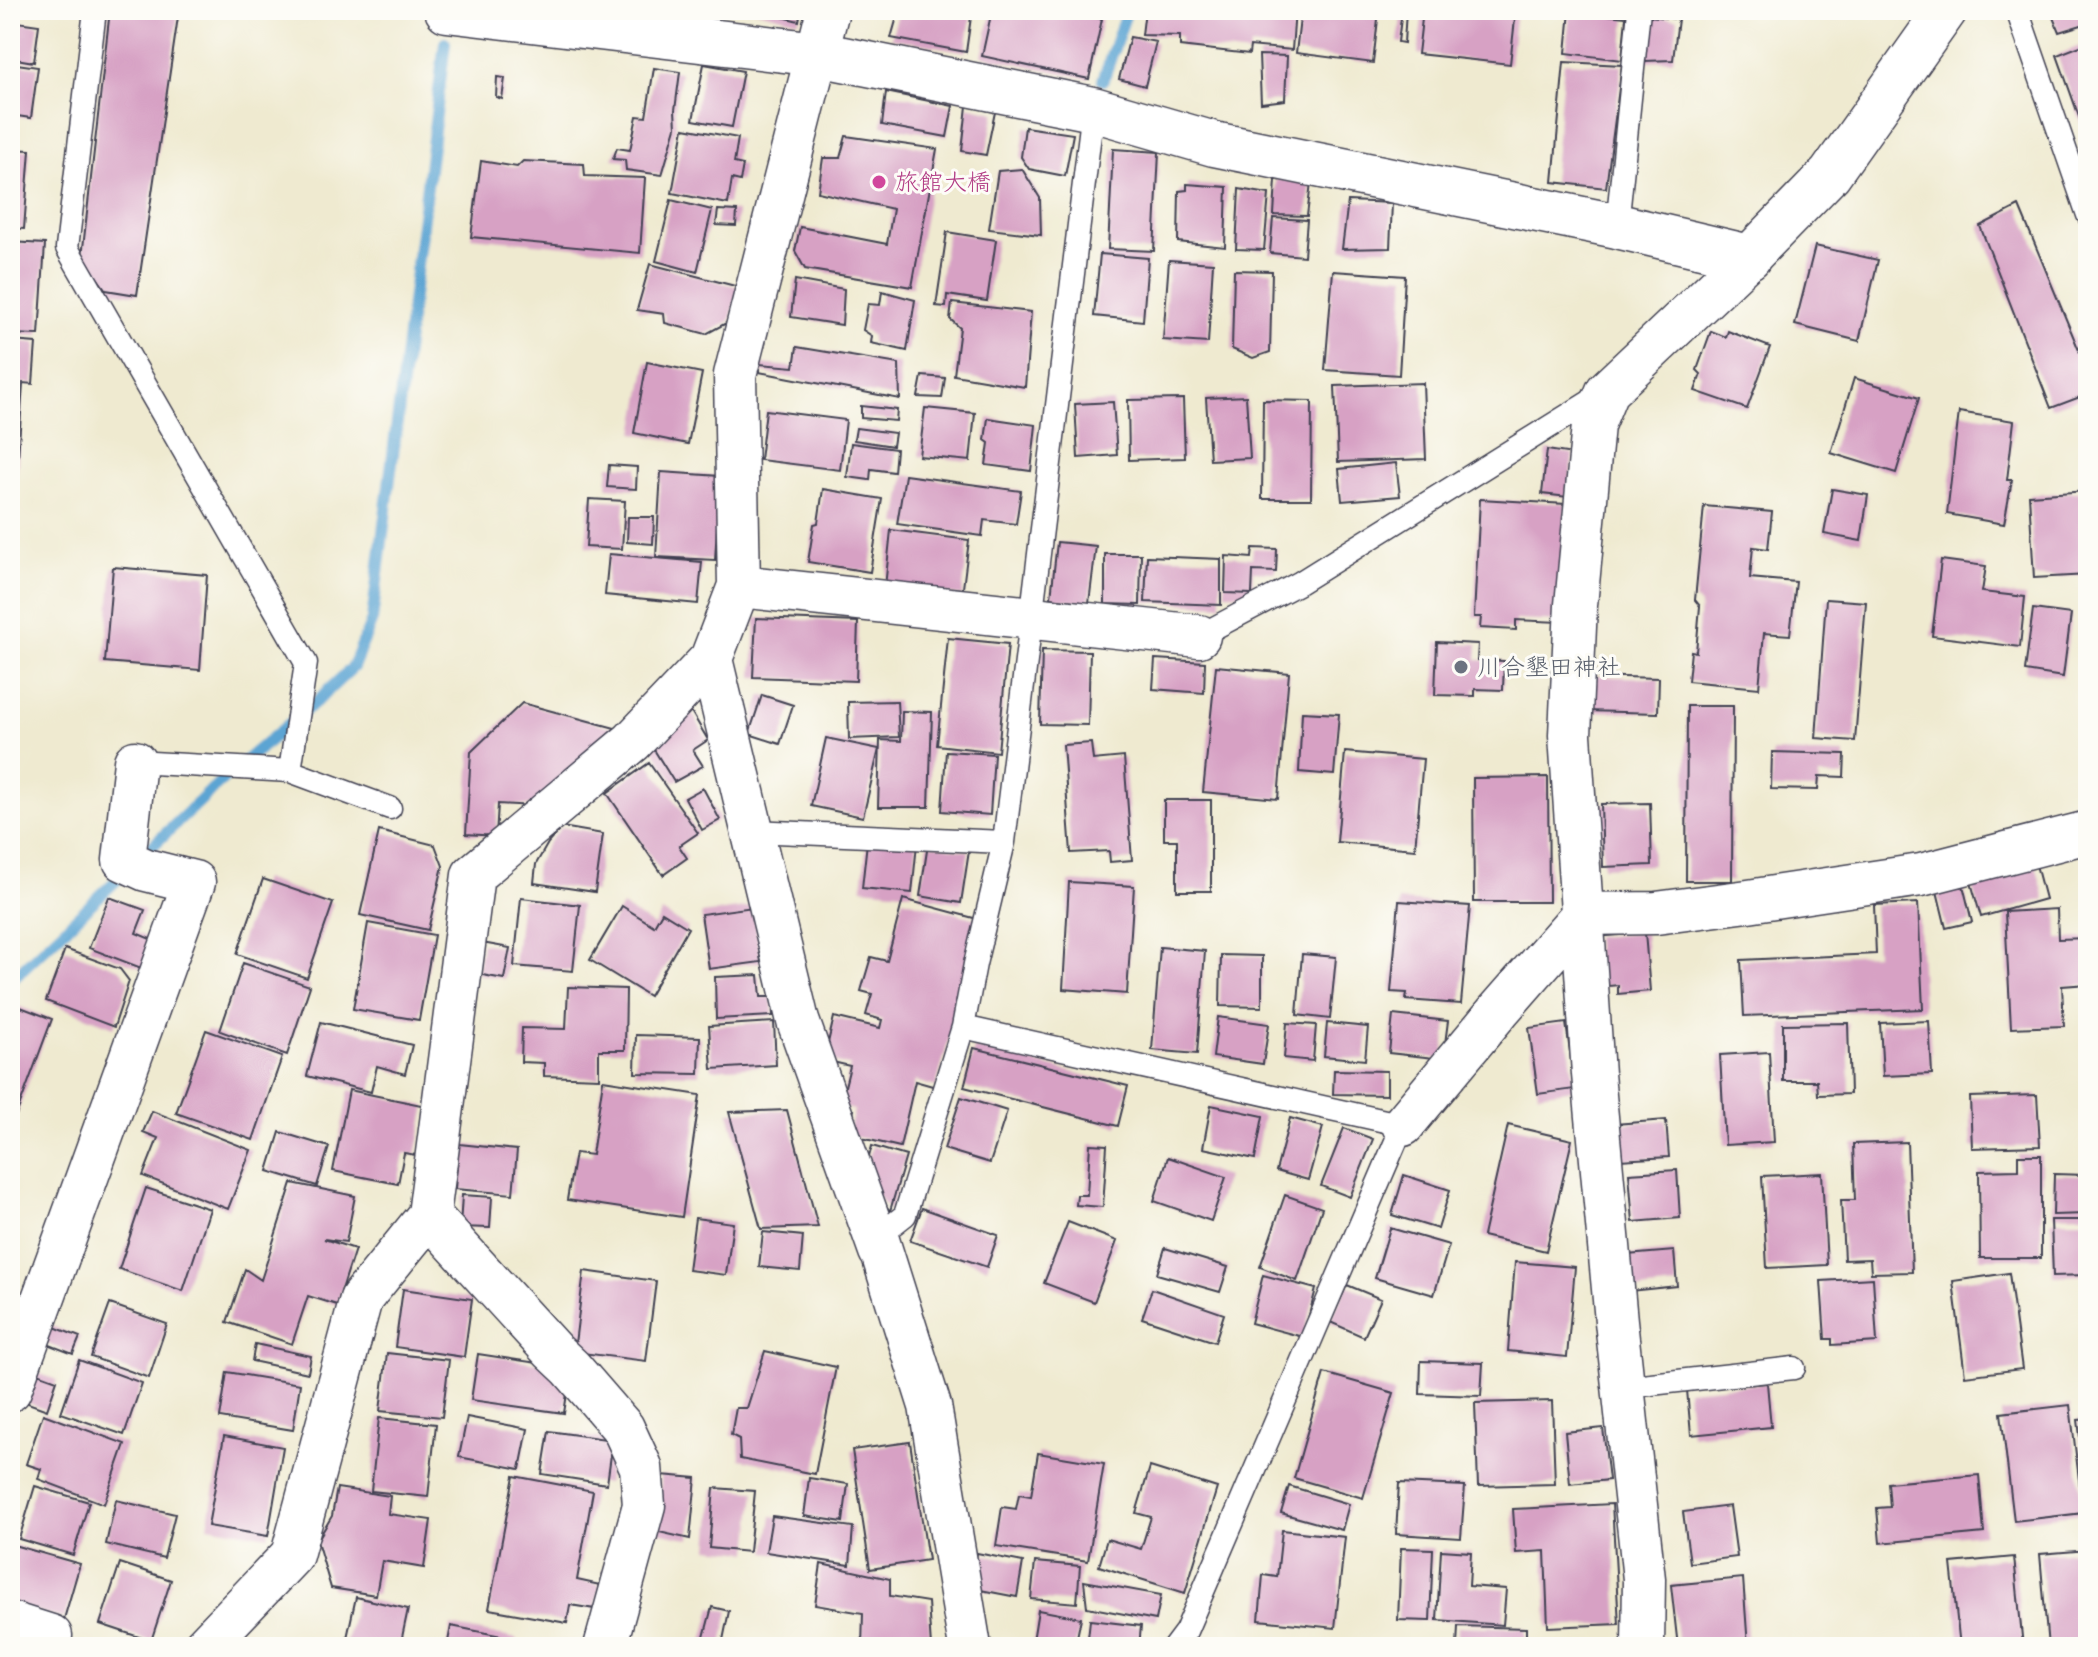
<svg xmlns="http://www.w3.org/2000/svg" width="2098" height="1657" font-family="Pangolin,'Klee One',sans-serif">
  <rect width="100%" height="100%" fill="#fdfcf7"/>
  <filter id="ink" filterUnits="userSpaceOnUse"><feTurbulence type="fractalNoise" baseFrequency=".0125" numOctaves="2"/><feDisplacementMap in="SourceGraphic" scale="16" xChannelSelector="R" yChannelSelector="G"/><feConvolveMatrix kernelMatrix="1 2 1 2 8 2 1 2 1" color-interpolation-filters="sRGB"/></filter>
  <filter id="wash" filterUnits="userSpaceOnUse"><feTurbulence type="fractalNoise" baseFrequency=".006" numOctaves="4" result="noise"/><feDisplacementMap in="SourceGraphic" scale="32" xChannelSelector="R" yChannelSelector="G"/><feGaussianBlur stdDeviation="1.8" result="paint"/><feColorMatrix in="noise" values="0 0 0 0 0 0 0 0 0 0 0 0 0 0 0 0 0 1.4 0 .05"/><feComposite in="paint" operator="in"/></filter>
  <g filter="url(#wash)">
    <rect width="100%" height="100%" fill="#efead0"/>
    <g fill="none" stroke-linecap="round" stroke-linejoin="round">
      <path stroke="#5ca4d3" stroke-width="12" d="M1103 80 1127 10
        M10 984 12 979 220 782 319 699 353 667 372 620 445 43"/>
    </g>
    <g id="blocks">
      <path fill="#d7a1c4" d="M110 10H179L137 295 106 290 82 257Z
        M753 10H801L799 21Z
        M899 10H972L966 52 891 38Z
        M992 10H1057L1102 19 1089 79 982 56Z
        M1145 10H1295L1292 50 1250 46 1249 54 1180 46V36L1142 35Z
        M1301 10H1379L1373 63 1296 53Z
        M1402 10H1406L1404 43 1398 42Z
        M1423 10H1516L1510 64 1418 54Z
        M2050 10H2088V23L2059 32Z
        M1570 11 1626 17 1622 60 1566 53Z
        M1649 16 1678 19 1673 60 1644 61Z
        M10 21 39 25 34 62 10 58Z
        M1130 37 1156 42 1145 86 1119 79Z
        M2088 43V142L2057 55Z
        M1259 55 1287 56 1285 100 1261 103Z
        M1564 62 1622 65 1606 188 1553 182Z
        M10 63 38 67 31 118 10 115Z
        M704 64 743 71 732 127 693 120Z
        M654 68 680 72 675 110 676 127 662 175 626 170 625 160 613 159 617 148 630 150 637 116 646 117Z
        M497 77 505 78 502 99 496 97Z
        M886 92 953 106 947 137 882 125Z
        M967 106 995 112 986 155 962 151Z
        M1025 127 1073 134 1065 176 1029 169 1021 157Z
        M684 128 738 138 734 163 743 165 740 181 732 179 728 204 672 193Z
        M846 136 937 149 912 287 805 269 795 251 800 227 887 244 893 209 818 192 823 158H840Z
        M10 149 30 150 24 229 10 228Z
        M1113 149 1159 152 1154 251 1108 249Z
        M481 161 517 167 523 161 584 164 585 176 645 178 640 253 471 237Z
        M1022 169 1040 198 1041 235 989 229 998 171Z
        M1276 179 1311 183 1307 216 1274 215Z
        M1187 184 1227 187 1225 247 1178 242 1179 191 1187 190Z
        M1239 189 1269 194 1264 250 1236 249Z
        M671 200 712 210 697 272 656 261Z
        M1348 201 1392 203 1390 248 1342 249Z
        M2019 206 2088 372V394L2051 408 1980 226Z
        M718 210 737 211 736 226 716 225Z
        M1273 218 1307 220 1304 256 1270 253Z
        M947 232 996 240 987 301 947 295 946 307 936 306Z
        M10 242 45 244 39 335 10 334Z
        M1815 246 1878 260 1859 341 1795 325Z
        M1100 254 1148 258 1143 321 1094 316Z
        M1169 260 1213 263 1208 343 1163 340Z
        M650 264 739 287 730 321 706 334 665 323 664 314 637 310Z
        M1234 270 1272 271 1270 352 1253 358 1232 349Z
        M1333 271 1405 276 1399 375 1325 370Z
        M795 280 844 289 842 325 791 317Z
        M882 291 915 300 907 351 871 343 872 336 863 330 868 304 880 305Z
        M952 303 1031 312 1025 387 954 375 960 328 950 319Z
        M1711 331 1726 337 1728 331 1770 347 1747 409 1695 391 1701 374 1697 370Z
        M12 341 36 343 33 384 23 383 14 519H10V374Z
        M797 347 899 364 900 399 759 372 760 364 794 367Z
        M647 362 702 373 688 444 634 433Z
        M922 376 945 378 942 398 918 397Z
        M1854 378 1919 398 1896 473 1831 453Z
        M1423 383 1426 459 1338 462 1335 386Z
        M1246 396 1250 458 1210 460 1206 398Z
        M1183 399 1185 458 1129 460 1128 400Z
        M1263 400 1312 401 1311 499H1262Z
        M1113 402 1117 455 1078 458 1075 404Z
        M861 406 897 410 896 421 861 418Z
        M925 408 975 413 970 461 919 456Z
        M766 410 846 420 840 470 760 460Z
        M1959 412 2014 421 2007 480H2012L2004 524 1947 514Z
        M988 418 1036 425 1031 471 986 465 989 443 985 440Z
        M856 428 895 433 893 446 854 440Z
        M851 443 896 449 894 472 871 469 870 480 847 477Z
        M1547 450 1573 454 1568 497 1542 494Z
        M1396 463 1400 496 1342 501 1339 469Z
        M609 465 637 467 636 489 607 487Z
        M661 472 720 476 715 560 656 557Z
        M905 475 1021 491 1016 524 984 520 982 536 897 524Z
        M823 489 882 499 870 572 808 562 814 524 818 523Z
        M1832 489 1868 495 1861 541 1824 534Z
        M2088 491V575L2034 578 2029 495Z
        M589 499 625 501 622 549 586 547Z
        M1480 499 1566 504 1559 622 1516 620V630L1480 628 1481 617H1474Z
        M1704 506 1772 512 1768 549 1753 547 1750 578 1796 582 1790 635 1764 633 1759 688 1688 681 1691 651 1696 652 1700 606 1695 600Z
        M628 517H654L653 544 627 542Z
        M891 530 969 540 962 596 885 587Z
        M1057 542 1096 546 1089 603 1051 598Z
        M1253 548 1277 549 1276 572 1253 571 1252 594 1225 593 1226 556 1252 558Z
        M609 554 702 562 698 604 605 595Z
        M1105 554H1141L1140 605 1105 604Z
        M1147 556 1221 559V605L1145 602Z
        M1941 560 1986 566 1982 592 2025 597 2020 647 1932 636Z
        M113 567 207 575 200 670 105 662Z
        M1826 599 1866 602 1855 741 1816 738Z
        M2033 609 2071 614 2063 677 2025 671Z
        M756 618 858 622 856 681 753 677Z
        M948 638 1008 644 998 752 937 745Z
        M1437 642 1478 644 1477 660 1504 661 1503 690 1475 689V696L1435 695Z
        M1042 650 1090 651 1088 725 1040 724Z
        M1155 659 1205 662 1204 693 1153 689Z
        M1216 666 1289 673 1278 799 1203 792Z
        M1587 676 1659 678 1658 713 1586 711Z
        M762 695 793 705 780 744 749 734Z
        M897 701 899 737 849 739 848 702Z
        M522 703 615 728 534 806 498 804 496 836 466 834 471 752Z
        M1687 706H1733L1732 881H1686Z
        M689 708 708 740 693 750 703 766 674 782 645 735Z
        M902 711 932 712 929 807H878L880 740 901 741Z
        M1302 712 1339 714 1334 775 1299 772Z
        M826 738 879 749 863 817 811 806Z
        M1091 743 1093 760 1124 757 1132 860 1110 862 1109 851 1071 853 1063 745Z
        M946 751 994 754 990 815 942 811Z
        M1345 752 1423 759 1415 849 1337 842Z
        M1772 752 1845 754 1844 777 1819 776 1818 790 1771 789Z
        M649 763 698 833 679 846 687 858 663 875 607 793Z
        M1548 777 1549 902H1474L1473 778Z
        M703 788 720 820 702 830 685 798Z
        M1164 800H1211V891H1177V840H1164Z
        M1650 803 1652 865 1603 867 1601 804Z
        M562 827 603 834 595 892 534 883 536 864 548 843Z
        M379 831 435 845 443 866 428 930 360 915Z
        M867 842 917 844 912 893 862 888Z
        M928 844 969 851 961 903 920 896Z
        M2035 861 2045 899 1981 917 1970 879Z
        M263 879 333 903 307 978 237 954Z
        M1962 881 1972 922 1946 928 1936 887Z
        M1069 882 1134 886 1127 994 1063 989Z
        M109 897 145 910 136 933 160 943 149 971 89 948Z
        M521 898 580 905 573 971 514 966Z
        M903 899 981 920 936 1087 915 1081 900 1147 848 1135 854 1110 840 1107 850 1066 824 1060 834 1017 880 1028 882 1020 866 1015 872 994 861 991 871 957 887 961Z
        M1399 901 1470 906 1461 1004 1406 1000 1407 993 1391 992Z
        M1918 903 1923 1009 1744 1016 1741 960 1876 954 1874 905Z
        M622 906 654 926 662 912 688 928 649 996 590 960Z
        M753 907 761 962 709 969 701 914Z
        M2057 909 2058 939 2088 938V984L2062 986 2064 1026 2011 1028 2005 912Z
        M368 923 434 935 419 1020 353 1009Z
        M1645 933 1650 991 1618 994V985L1599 987 1595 937Z
        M482 943 510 948 504 979 477 974Z
        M1160 947 1205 951 1197 1054 1152 1050Z
        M65 949 120 969 129 981 114 1027 46 1001Z
        M1302 954 1336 957 1330 1019 1297 1015Z
        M1221 955 1262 956V1007L1220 1006Z
        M243 963 310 986 287 1055 220 1031Z
        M759 975 761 997H772L773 1016 716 1019 715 977Z
        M568 987 626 989 625 1050H599V1078L544 1076V1063L521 1062 522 1028 566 1029Z
        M10 1003 52 1019 15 1118 10 1116Z
        M1393 1015 1448 1021 1443 1059 1389 1053Z
        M1218 1017 1269 1024 1263 1064 1213 1057Z
        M1929 1021 1932 1074 1883 1076 1880 1023Z
        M321 1022 412 1045 405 1074 377 1066 371 1092 307 1076Z
        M774 1022 776 1065 712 1069 709 1026Z
        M1287 1023 1316 1025 1313 1061 1284 1058Z
        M1327 1023 1368 1027 1365 1060 1324 1056Z
        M1566 1023 1575 1089 1538 1094 1529 1028Z
        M1848 1023 1850 1094 1818 1095 1817 1081H1783V1024Z
        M206 1030 282 1057 253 1140 176 1113Z
        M636 1035 700 1037 699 1074 635 1073Z
        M974 1048 1128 1086 1118 1126 964 1087Z
        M1769 1052 1774 1142 1725 1145 1720 1055Z
        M1334 1070 1387 1071V1095L1333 1094Z
        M603 1080 700 1095 682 1217 567 1200 575 1153 592 1155Z
        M349 1090 426 1106 416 1155 404 1153 398 1184 333 1171Z
        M2037 1095 2040 1146 1972 1148 1970 1097Z
        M961 1097 1007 1111 990 1163 944 1149Z
        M1211 1105 1263 1116 1255 1159 1203 1148Z
        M787 1110 818 1227 761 1229 729 1112Z
        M152 1111 251 1150 228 1209 143 1176 158 1138 143 1132Z
        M1290 1118 1323 1127 1308 1180 1276 1171Z
        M1666 1120 1669 1157 1619 1160 1615 1124Z
        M1508 1125 1572 1140 1546 1251 1483 1236Z
        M1344 1128 1373 1139 1350 1197 1321 1186Z
        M280 1132 329 1147 317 1186 268 1171Z
        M1907 1142 1912 1272 1871 1273 1870 1259 1844 1260 1841 1200H1855L1853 1144Z
        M459 1144 517 1150 513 1194 455 1189Z
        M1090 1144 1107 1145 1103 1207 1076 1205 1077 1195H1087Z
        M872 1146 906 1156 890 1211 863 1178Z
        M2018 1155H2041V1258H1980L1979 1171 2018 1170Z
        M1168 1157 1226 1177 1211 1221 1154 1201Z
        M1677 1170 1680 1218 1633 1222 1629 1173Z
        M1822 1173 1827 1265 1767 1268 1762 1176Z
        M2054 1174 2087 1175V1214L2053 1215Z
        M1404 1175 1450 1190 1438 1229 1392 1215Z
        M292 1183 355 1196 346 1242 324 1239 355 1249 337 1305 308 1296 292 1344 227 1322 245 1269 261 1280Z
        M146 1188 210 1209 183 1291 119 1269Z
        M462 1195 492 1197 490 1228 460 1227Z
        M1285 1195 1322 1208 1297 1281 1260 1267Z
        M922 1208 998 1235 987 1267 910 1241Z
        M695 1218 733 1223 726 1275 688 1270Z
        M2051 1220H2088V1275L2053 1276Z
        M1068 1222 1117 1241 1094 1302 1044 1283Z
        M1390 1228 1449 1245 1434 1295 1375 1278Z
        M763 1232 803 1236 800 1271 759 1267Z
        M1165 1248 1228 1267 1220 1292 1157 1274Z
        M1674 1251 1677 1286 1630 1291 1627 1255Z
        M1515 1262 1575 1267 1567 1357 1508 1351Z
        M584 1271 656 1281 646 1361 574 1352Z
        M2009 1273 2022 1369 1965 1376 1953 1281Z
        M1263 1275 1316 1289 1303 1337 1251 1323Z
        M1873 1278 1877 1342 1832 1345V1339H1825L1821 1281Z
        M1347 1285 1381 1299 1364 1337 1330 1322Z
        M403 1289 472 1299 464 1357 395 1347Z
        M1152 1289 1224 1314 1215 1342 1142 1318Z
        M110 1304 167 1324 149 1378 91 1357Z
        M49 1325 80 1337 73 1354 42 1342Z
        M255 1344 311 1356 308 1373 252 1361Z
        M765 1351 836 1367 815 1474 740 1459 739 1439 731 1435 736 1408H747Z
        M387 1353 449 1360 442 1417 380 1411Z
        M478 1354 571 1368 564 1413 471 1400Z
        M79 1360 142 1383 124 1435 61 1413Z
        M1421 1361 1483 1363 1481 1396 1420 1394Z
        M35 1372 57 1380 47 1410 25 1402Z
        M227 1372 300 1384 293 1430 220 1418Z
        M1324 1373 1394 1393 1363 1498 1294 1478Z
        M1767 1383 1771 1427 1691 1435 1687 1390Z
        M1552 1401 1555 1484 1478 1486 1475 1403Z
        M2070 1405 2083 1513 2014 1521 2001 1413Z
        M43 1414 125 1444 104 1504 38 1479 41 1469 26 1464Z
        M467 1417 528 1429 520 1469 459 1457Z
        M379 1418 436 1424 428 1497 371 1491Z
        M2088 1419V1461H2083L2078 1420Z
        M1603 1428 1609 1480 1570 1484 1565 1432Z
        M549 1431 613 1440 607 1484 542 1474Z
        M224 1436 283 1447 268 1536 208 1526Z
        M910 1442 928 1560 870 1569 852 1450Z
        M1038 1453 1104 1464 1088 1561 996 1546 1002 1507 1016 1509 1019 1494 1031 1496Z
        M1150 1467 1217 1488 1185 1593 1099 1566 1107 1539 1141 1549 1151 1517 1136 1513Z
        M661 1475 696 1478 690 1539 659 1532Z
        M1979 1475 1984 1533 1880 1543 1877 1508 1890 1507 1888 1483Z
        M514 1476 593 1491 577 1580 600 1585 595 1609 570 1605 567 1623 489 1609Z
        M809 1478 848 1484 843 1522 804 1516Z
        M1399 1483 1465 1486 1461 1538 1396 1534Z
        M35 1486 89 1502 73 1555 19 1539Z
        M1289 1486 1349 1504 1342 1530 1281 1513Z
        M337 1488 390 1496 388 1514 431 1520 424 1568 382 1561 376 1595 331 1588 317 1541 332 1516Z
        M714 1488 755 1491 749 1552 709 1548Z
        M116 1500 175 1514 164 1558 106 1544Z
        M1612 1504 1619 1624 1548 1627 1545 1551 1516 1553 1513 1509Z
        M1730 1506 1737 1557 1690 1563 1683 1512Z
        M772 1516 853 1527 850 1565 766 1552Z
        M1282 1530 1345 1537 1335 1628 1259 1620 1263 1575 1277 1577Z
        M10 1544 80 1564 64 1619 10 1603Z
        M1401 1548 1433 1549 1430 1621 1398 1620Z
        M1441 1550 1471 1552 1469 1586 1506 1589 1503 1625 1437 1620Z
        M2088 1550V1647H2048L2040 1554Z
        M977 1553 1023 1562 1017 1597 970 1588Z
        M2014 1557 2023 1647H1960L1951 1563Z
        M1035 1562 1080 1566 1077 1603 1031 1599Z
        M120 1563 171 1580 151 1641 100 1624Z
        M821 1564 890 1579V1596L928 1602 931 1647H862L863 1613 815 1605Z
        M1743 1578 1748 1647H1678L1671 1585Z
        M1084 1581 1161 1595 1156 1620 1087 1607Z
        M356 1597 408 1609 400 1647H345Z
        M712 1607 729 1611 722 1645 703 1641Z
        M1038 1610 1081 1618 1075 1647H1032Z
        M1090 1620 1141 1626 1139 1647H1087Z
        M451 1626 517 1639 516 1647H447Z
        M1458 1626 1526 1628V1646L1457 1647Z
        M1251 1639 1317 1645V1647H1250Z"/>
    </g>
  </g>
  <g filter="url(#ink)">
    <use href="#blocks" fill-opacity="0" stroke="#414051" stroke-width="2"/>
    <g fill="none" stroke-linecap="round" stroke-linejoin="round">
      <g stroke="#414051" stroke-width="25">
        <path id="lane" d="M95 10 67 248 306 663 290 771 135 762
          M2017 10 2088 215
          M1617 226 1639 10
          M1199 636 1299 583 1602 394
          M290 771 390 808
          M752 831 1004 842 975 964 963 1027 1403 1125 1186 1631 1174 1647
          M1004 842 1093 109
          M877 1237 905 1215 963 1027
          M1624 1387 1794 1368"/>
      </g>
      <g stroke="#414051" stroke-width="45">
        <path id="street" d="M739 586 1199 636
          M711 659 798 1021 880 1251 877 1237
          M1403 1125 1499 1010 1583 914 1656 913 1748 901 1921 875 2088 832
          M429 1215 553 1351 571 1368 623 1428 641 1467 644 1505 605 1647
          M877 1237 930 1406 970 1647
          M10 1390 194 882 146 870 124 860 135 762
          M10 1623 51 1636 48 1647
          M204 1647 292 1555 361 1299 429 1215 473 875 632 742 711 659 739 586 735 375 828 10
          M1643 1647 1644 1579 1616 1321 1593 1074 1570 735 1576 605 1593 425 1607 391 1749 257 1830 174 1946 10"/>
      </g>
      <g stroke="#414051" stroke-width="47">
        <path id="secondary" d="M447 10 818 54 1093 109 1214 144 1617 226 1749 257"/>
      </g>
      <use href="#lane" stroke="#fff" stroke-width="22"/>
      <use href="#street" stroke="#fff" stroke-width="42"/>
      <use href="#secondary" stroke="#fff" stroke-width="44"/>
    </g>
  </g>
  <circle fill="#d1479c" stroke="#fdfcf7" stroke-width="3" cx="879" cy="182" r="8"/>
  <circle fill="#6b7280" stroke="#fdfcf7" stroke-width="3" cx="1461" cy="667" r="8"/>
  <g text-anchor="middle" stroke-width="6" stroke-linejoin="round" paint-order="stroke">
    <g font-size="24" fill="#b23c85" stroke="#fdfcf7" text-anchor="start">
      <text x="895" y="190">旅館大橋</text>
    </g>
    <g font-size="24" fill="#5b616d" stroke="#fdfcf7" text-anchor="start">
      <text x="1477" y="675">川合墾田神社</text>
    </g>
  </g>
  <rect width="2098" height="1657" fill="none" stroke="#fdfcf7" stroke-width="40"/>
</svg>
